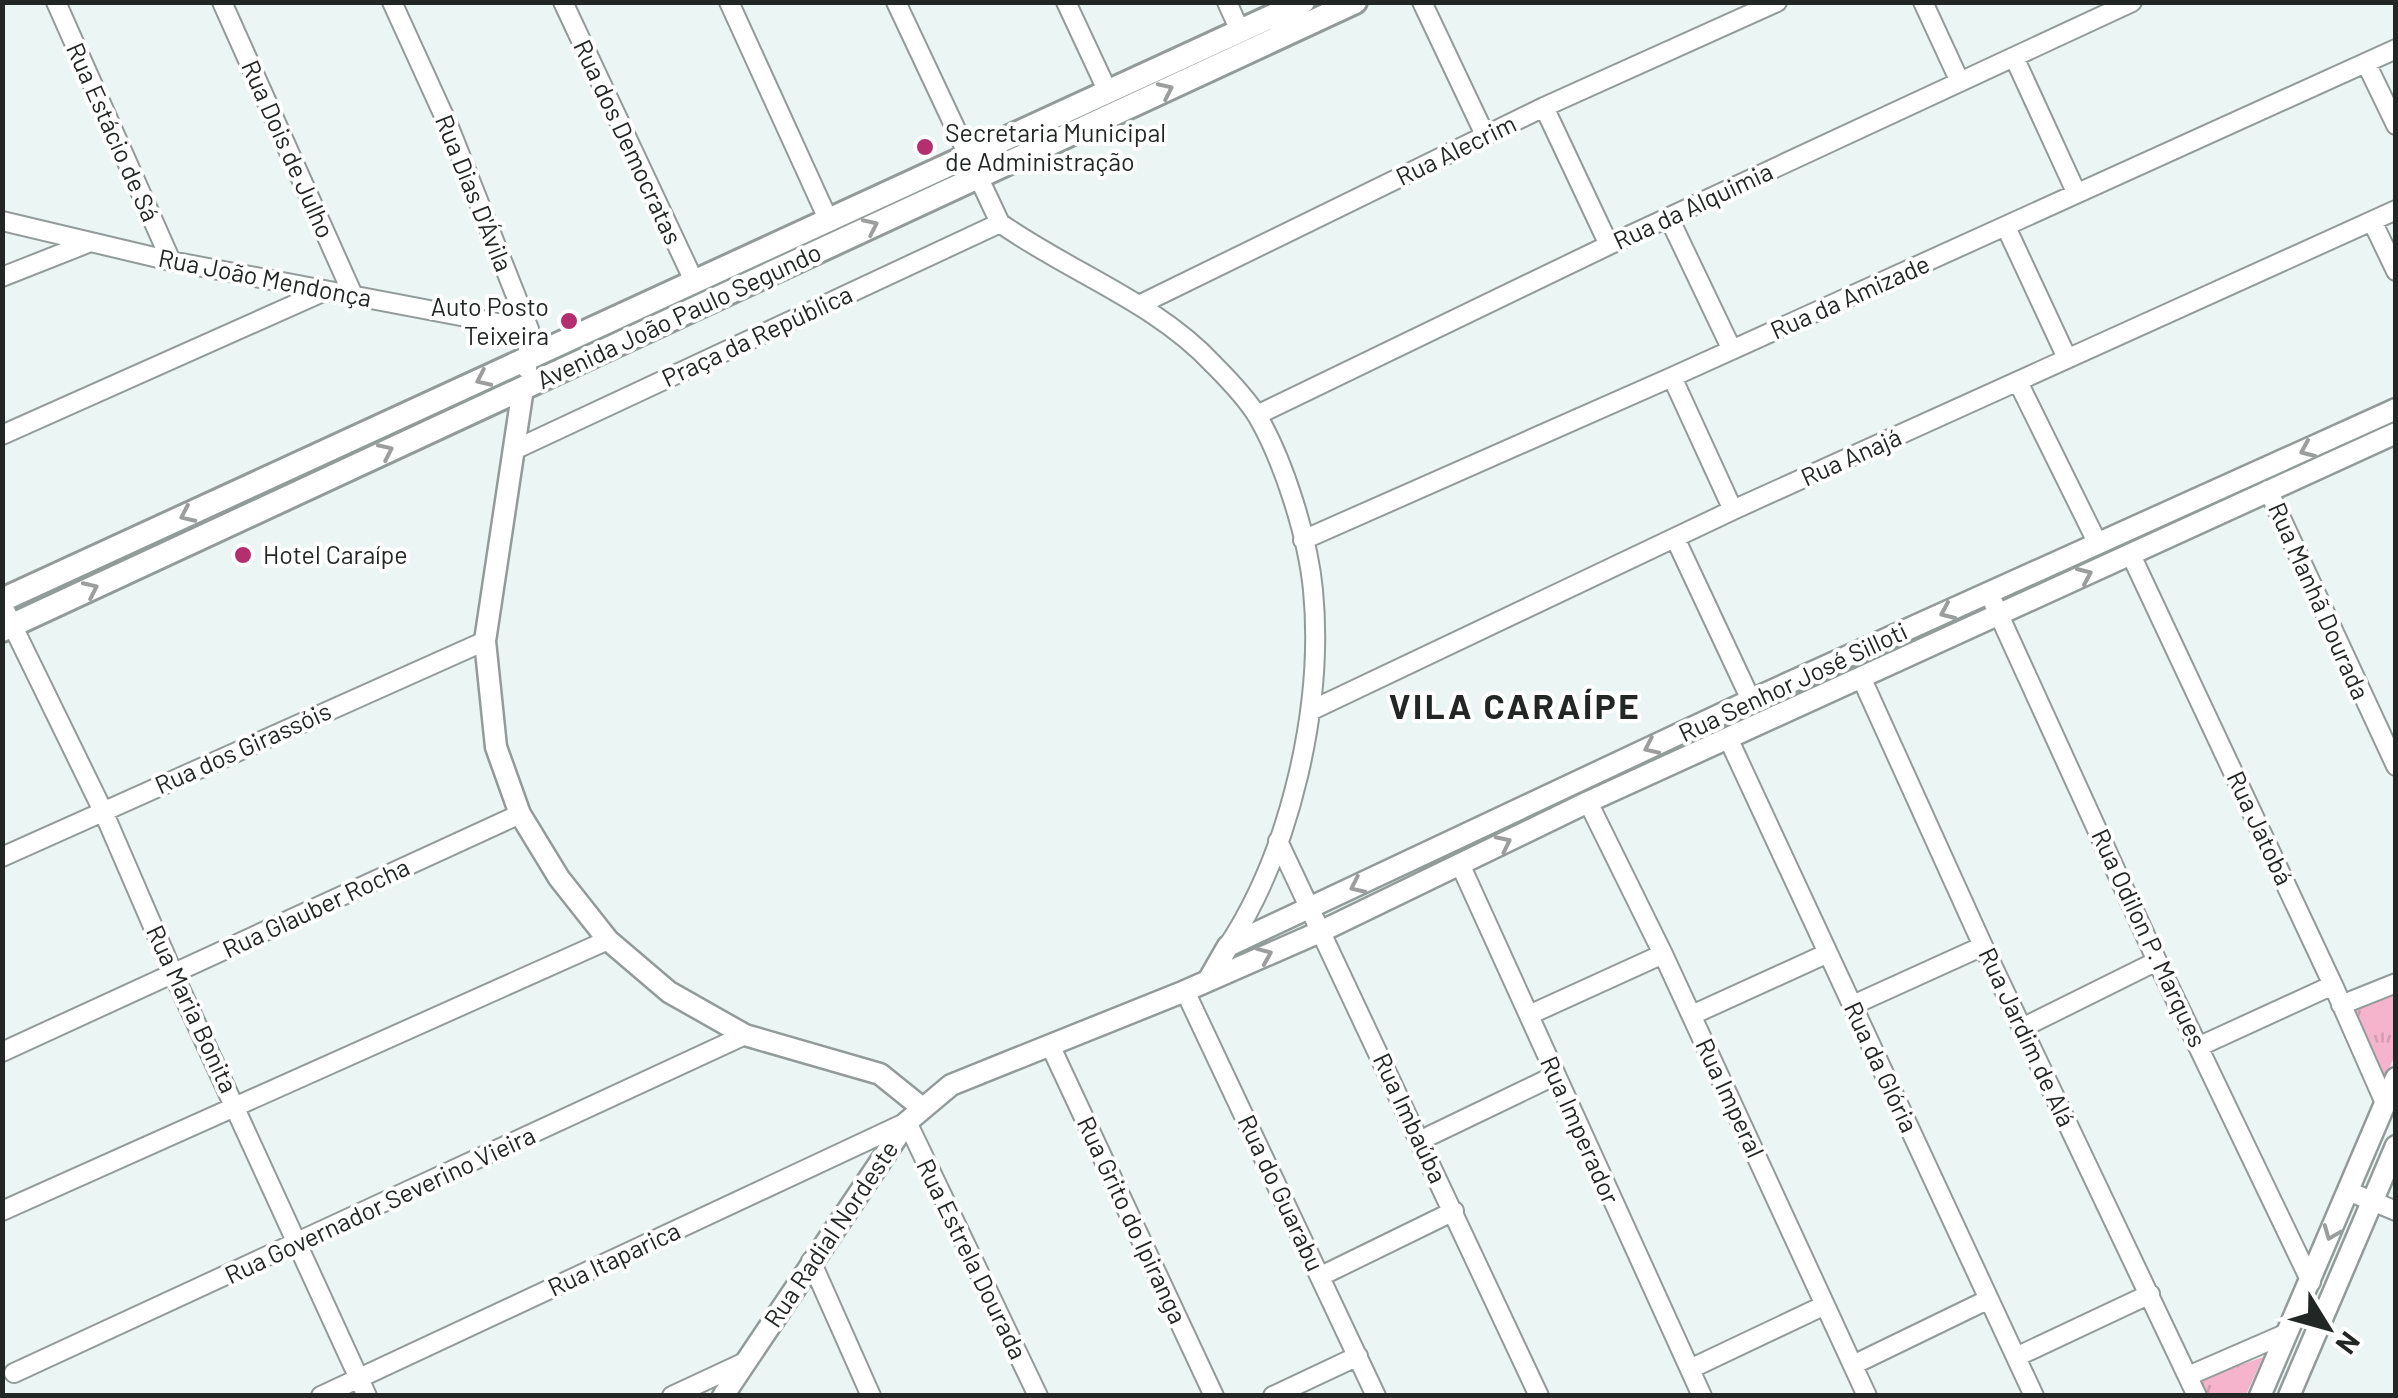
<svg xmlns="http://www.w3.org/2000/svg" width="2398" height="1398" font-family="Barlow,sans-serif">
  <defs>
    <pattern id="park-tufts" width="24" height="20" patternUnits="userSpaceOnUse" patternTransform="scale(2.5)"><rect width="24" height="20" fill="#f6b4cc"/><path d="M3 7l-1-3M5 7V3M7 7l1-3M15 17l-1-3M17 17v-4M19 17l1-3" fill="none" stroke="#d39baf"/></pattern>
  </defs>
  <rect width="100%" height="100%" fill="#ebf5f3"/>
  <path fill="url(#park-tufts)" d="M2395 994V1055L2384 1081 2356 1010Z
    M2263 1357 2246 1395H2205L2198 1380Z"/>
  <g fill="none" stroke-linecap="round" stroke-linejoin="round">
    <g stroke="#929b99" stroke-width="22">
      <path id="minor" d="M56 2 171 261
        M222 2 353 295
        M392 2 449 127 529 329 527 369
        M563 2 694 281
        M729 2 828 219
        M896 2 1000 223C1069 272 1156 302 1214 365 1229 380 1247 399 1258 417 1284 462 1308 538 1313 590 1324 705 1291 850 1228 946
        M1066 2 1108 92
        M1227 2 1240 31
        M1422 2 1485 135
        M1923 2 1960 82
        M2014 57 2076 192
        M2366 63 2396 125
        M1544 107 1609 245
        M1669 218 1732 350
        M2 221 171 261 529 329
        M2372 221 2396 271
        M2006 227 2067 358
        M2 277 88 243
        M1139 305 1544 107 1777 2
        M1672 377 1733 510
        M2018 382 2098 544
        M1257 415 1609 245 2132 2
        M2 435 325 291
        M514 450 1000 223
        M2268 490 2396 766
        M1675 538 1751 700
        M1303 540 1672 377 2396 49
        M2131 555 2333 985 2385 1103
        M1989 593 2157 961 2311 1282
        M2 604 103 811 173 973 367 1396
        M1861 677 1983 946 2197 1396
        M1310 711 1733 510 2396 210
        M1728 738 2034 1396
        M1588 802 1663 954 1867 1396
        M1278 841 1539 1396
        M2 857 485 641
        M1460 864 1702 1396
        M1185 991 1376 1396
        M1853 1005 1983 946
        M2341 1005 2396 983
        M1529 1015 1663 954
        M1692 1015 1828 953
        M2022 1028 2157 961
        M1050 1045 1214 1396
        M2200 1046 2333 985
        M2 1052 520 814
        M1421 1140 1556 1075
        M2348 1191 2396 1211
        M2 1211 608 940
        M811 1261 871 1396
        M1321 1276 1454 1211
        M2016 1357 2150 1294
        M1853 1365 1987 1300
        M1690 1369 1825 1305
        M14 1373 745 1035
        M2188 1376 2287 1333
        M321 1396 907 1122 1038 1396
        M672 1396 745 1362
        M1273 1396 1358 1356"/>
    </g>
    <g stroke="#929b99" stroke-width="25">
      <path id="tertiary" d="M523 388 485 641 496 747 520 814 559 878 608 940 669 992 745 1035 880 1074 921 1107
        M1209 979 1228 946 1751 700 2396 409
        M723 1396 907 1122 951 1085 1185 991 1322 931 1588 802 2396 433
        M2260 1396 2396 1078
        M2289 1396 2396 1146"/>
    </g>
    <g stroke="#929b99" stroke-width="28">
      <path id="secondary" d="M2 600 1303 2
        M2 630 1355 2"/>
    </g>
    <use href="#minor" stroke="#fff" stroke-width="18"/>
    <use href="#tertiary" stroke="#fff" stroke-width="20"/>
    <use href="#secondary" stroke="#fff" stroke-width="22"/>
  </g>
  <defs><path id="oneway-chevron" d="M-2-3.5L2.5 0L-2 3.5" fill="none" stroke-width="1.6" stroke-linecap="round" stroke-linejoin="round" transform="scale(2.5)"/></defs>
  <g stroke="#9c9d9d">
    <use href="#oneway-chevron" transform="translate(1166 90) rotate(-25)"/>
    <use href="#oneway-chevron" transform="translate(871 226) rotate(-25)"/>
    <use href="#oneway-chevron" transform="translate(483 379) rotate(155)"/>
    <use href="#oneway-chevron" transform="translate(2307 450) rotate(156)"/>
    <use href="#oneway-chevron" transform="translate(386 451) rotate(-25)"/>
    <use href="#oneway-chevron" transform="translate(187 515) rotate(155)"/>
    <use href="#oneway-chevron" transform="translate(2085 575) rotate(-24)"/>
    <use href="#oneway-chevron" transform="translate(91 589) rotate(-25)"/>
    <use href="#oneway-chevron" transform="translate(1947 612) rotate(156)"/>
    <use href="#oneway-chevron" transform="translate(1651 747) rotate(155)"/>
    <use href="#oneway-chevron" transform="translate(1504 843) rotate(-26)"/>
    <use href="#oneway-chevron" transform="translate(1357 886) rotate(155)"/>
    <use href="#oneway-chevron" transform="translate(1265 955) rotate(-23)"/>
    <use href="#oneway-chevron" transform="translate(2331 1233) rotate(112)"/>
  </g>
  <g fill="#b52e6f" stroke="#fff" stroke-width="4">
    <circle cx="925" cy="147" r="10"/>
    <circle cx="569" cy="321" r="10"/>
    <circle cx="243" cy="555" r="10"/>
  </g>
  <g text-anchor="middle" stroke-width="8" stroke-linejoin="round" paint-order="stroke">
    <g font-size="25" fill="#222625" stroke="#fff">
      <text transform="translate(113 132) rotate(66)" y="9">Rua Estácio de Sá</text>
      <text transform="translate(628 142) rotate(65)" y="9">Rua dos Democratas</text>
      <text transform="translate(288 149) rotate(66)" y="9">Rua Dois de Julho</text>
      <text transform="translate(1456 150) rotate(-26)" y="9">Rua Alecrim</text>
      <text transform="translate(474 193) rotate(68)" y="9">Rua Dias D'Ávila</text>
      <text transform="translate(1693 206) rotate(-25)" y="9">Rua da Alquimia</text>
      <text transform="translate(265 278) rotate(11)" y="9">Rua João Mendonça</text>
      <text transform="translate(1850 297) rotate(-24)" y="9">Rua da Amizade</text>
      <text transform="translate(679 316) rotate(-25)" y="9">Avenida João Paulo Segundo</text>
      <text transform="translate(757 336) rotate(-25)" y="9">Praça da República</text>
      <text transform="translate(1851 457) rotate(-24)" y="9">Rua Anajá</text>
      <text transform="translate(2319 601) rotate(66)" y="9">Rua Manhã Dourada</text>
      <text transform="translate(1793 682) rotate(-25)" y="9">Rua Senhor José Silloti</text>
      <text transform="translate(243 748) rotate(-24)" y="9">Rua dos Girassóis</text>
      <text transform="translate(2260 828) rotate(65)" y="9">Rua Jatobá</text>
      <text transform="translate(316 908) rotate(-25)" y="9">Rua Glauber Rocha</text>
      <text transform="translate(2149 938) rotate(65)" y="9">Rua Odilon P. Marques</text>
      <text transform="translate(192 1009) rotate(65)" y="9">Rua Maria Bonita</text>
      <text transform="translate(2027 1037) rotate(65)" y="9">Rua Jardim de Alá</text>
      <text transform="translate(1881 1067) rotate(65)" y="9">Rua da Glória</text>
      <text transform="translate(1730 1098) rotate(65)" y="9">Rua Imperal</text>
      <text transform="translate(1410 1118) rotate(65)" y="9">Rua Imbaúba</text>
      <text transform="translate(1580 1130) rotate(66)" y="9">Rua Imperador</text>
      <text transform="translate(1281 1193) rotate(65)" y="9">Rua do Guarabu</text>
      <text transform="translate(380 1205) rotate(-25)" y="9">Rua Governador Severino Vieira</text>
      <text transform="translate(1132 1220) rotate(65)" y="9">Rua Grito do Ipiranga</text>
      <text transform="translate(831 1234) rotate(-56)" y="9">Rua Radial Nordeste</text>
      <text transform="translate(614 1259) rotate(-25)" y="9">Rua Itaparica</text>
      <text transform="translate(972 1259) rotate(64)" y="9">Rua Estrela Dourada</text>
    </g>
    <g font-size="25" fill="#222625" stroke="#fff" text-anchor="start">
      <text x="945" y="142">Secretaria Municipal<tspan x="945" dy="29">de Administração</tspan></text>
      <text x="549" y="316" text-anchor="end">Auto Posto<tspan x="549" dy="29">Teixeira</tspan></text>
      <text x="263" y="564">Hotel Caraípe</text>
    </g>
    <g font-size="35" font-weight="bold" letter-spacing="2.5" fill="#222625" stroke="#fff">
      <text x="1515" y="719">VILA CARAÍPE</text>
    </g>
  </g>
  <rect width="2398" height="1398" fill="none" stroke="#222625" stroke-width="10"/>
  <g transform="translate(2328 1328) rotate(127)" stroke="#ffffff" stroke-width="8" paint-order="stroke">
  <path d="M0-8L18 38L0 25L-18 38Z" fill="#222625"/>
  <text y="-15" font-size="28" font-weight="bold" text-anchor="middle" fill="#222625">N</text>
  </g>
</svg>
